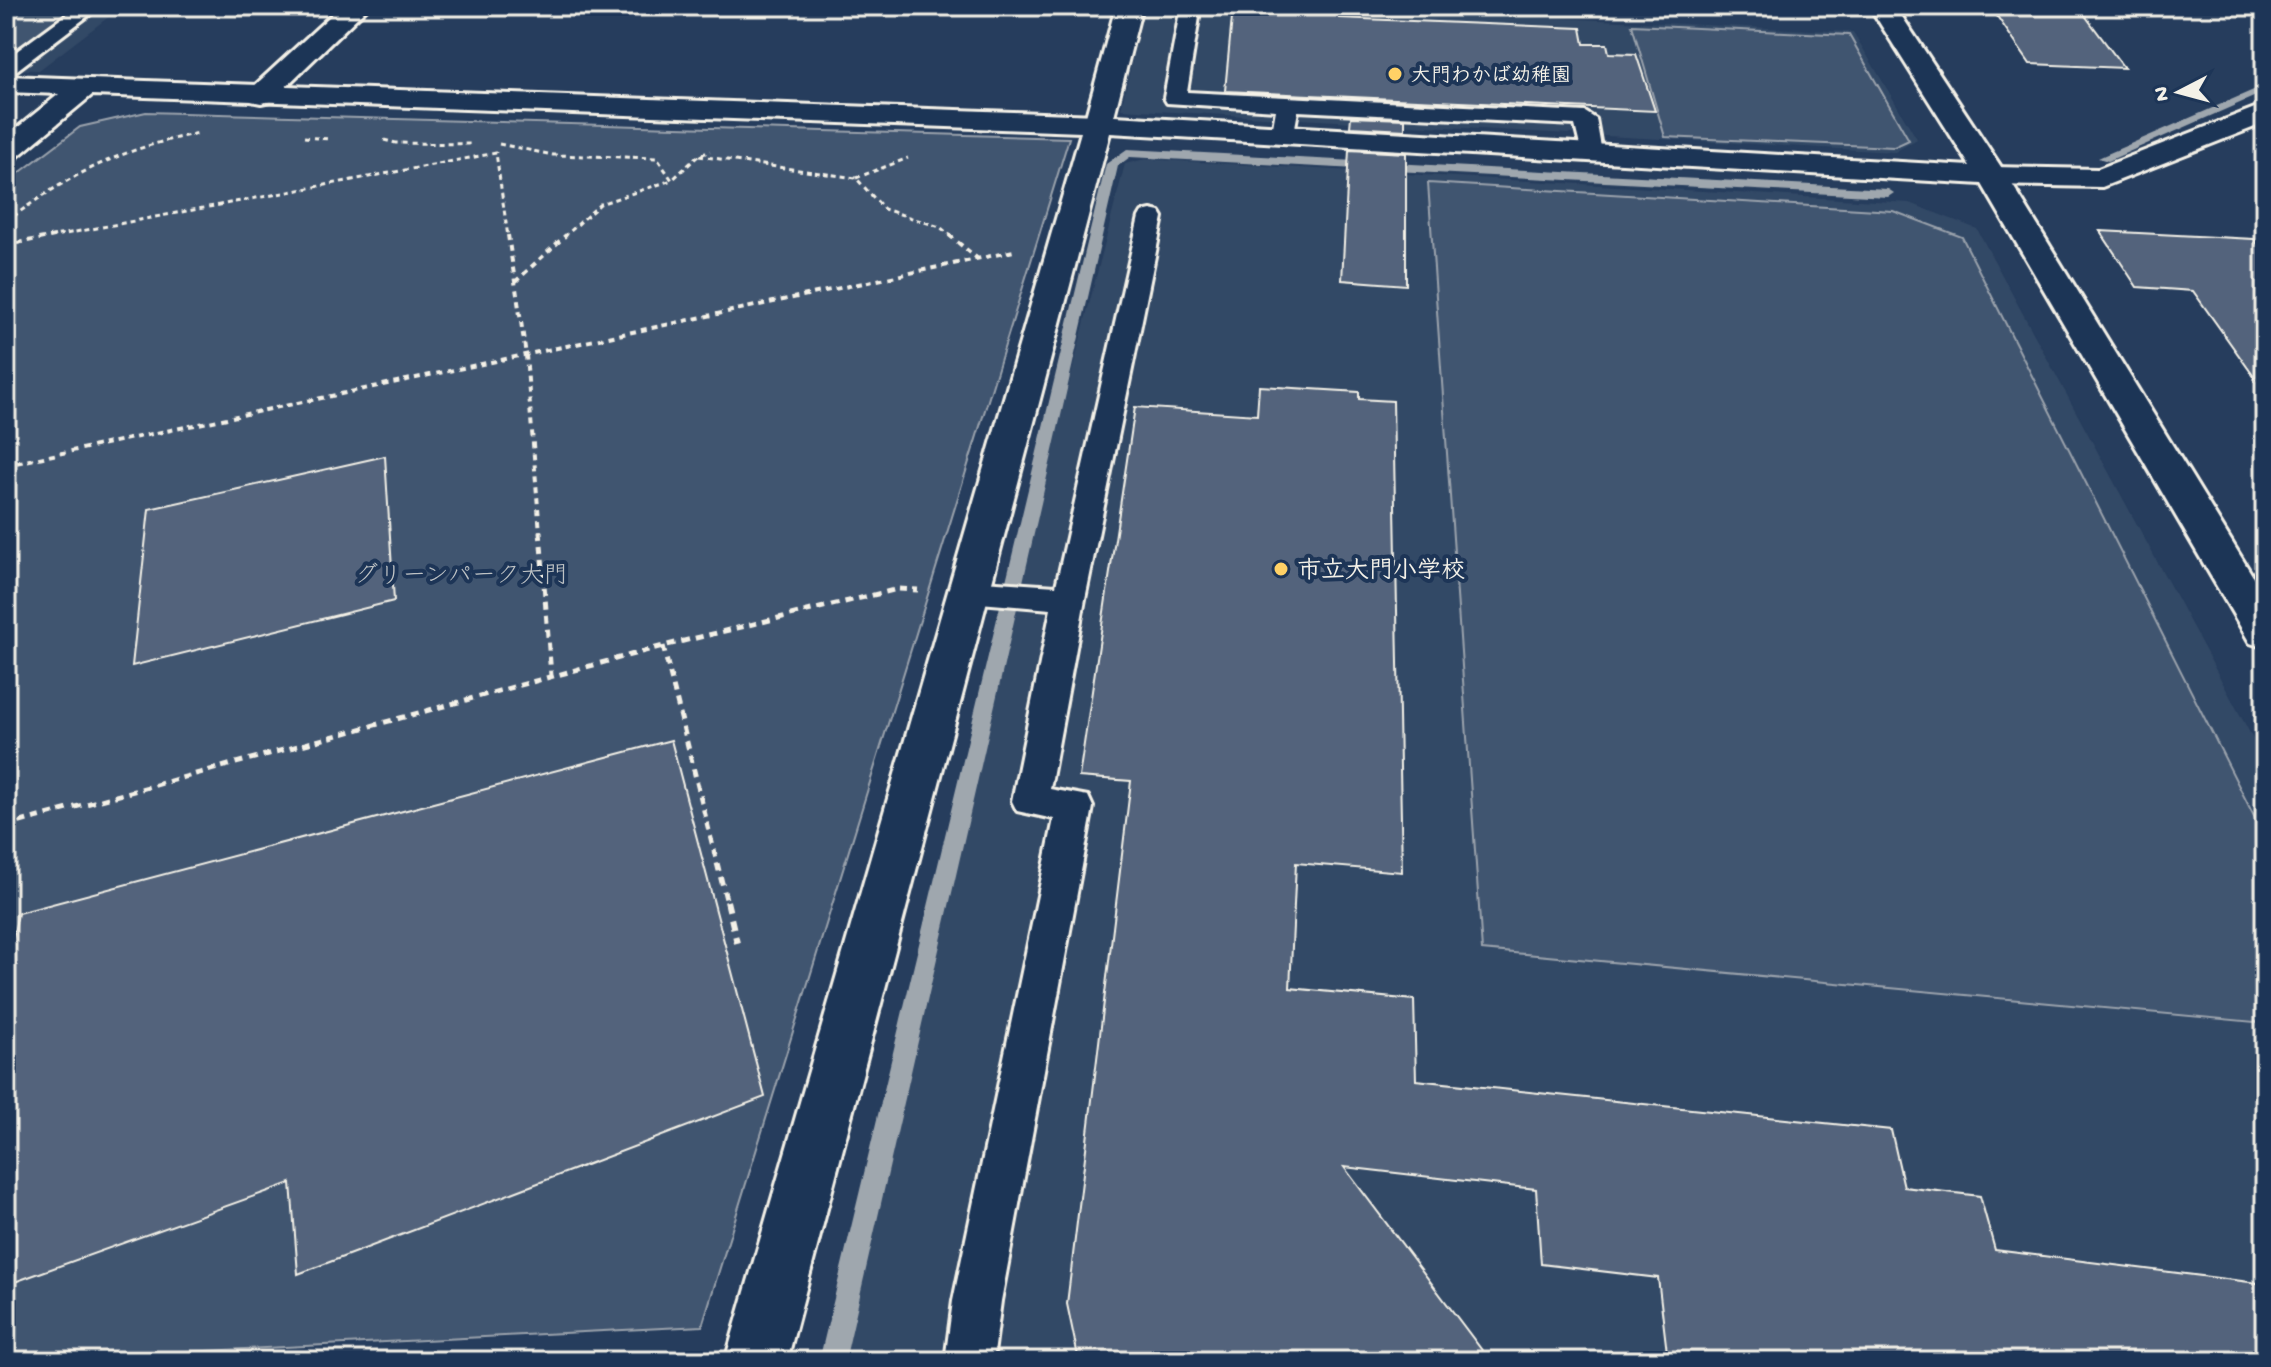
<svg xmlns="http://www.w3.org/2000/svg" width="2271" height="1367" font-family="'Gochi Hand','Klee One',sans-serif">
  <rect width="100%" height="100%" fill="#263d5d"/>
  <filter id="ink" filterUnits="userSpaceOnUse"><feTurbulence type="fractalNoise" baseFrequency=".0125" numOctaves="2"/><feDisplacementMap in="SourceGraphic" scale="16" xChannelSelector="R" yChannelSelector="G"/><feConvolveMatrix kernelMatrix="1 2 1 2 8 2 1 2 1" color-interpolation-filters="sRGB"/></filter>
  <g filter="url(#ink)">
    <path fill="#334966" d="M6 6H123L39 70 6 69Z
      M1144 6H1306L1853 32 1917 139 1895 152 1121 109Z
      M1145 159 1910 203 1977 229 2265 761V1361H819L1125 164Z"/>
    <path fill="#40546f" stroke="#9aa2ac" stroke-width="2" d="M6 6H81L6 60Z
      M1632 25 1849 35 1909 140 1894 147 1665 137Z
      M146 112 1069 138 702 1326 6 1361V183L80 127Z
      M1428 183 1893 211 1962 237 2265 838V1023L1482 950Z"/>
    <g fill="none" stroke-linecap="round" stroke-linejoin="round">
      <path fill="#9fa7ae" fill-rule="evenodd" d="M2265 85V92L2108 161 2098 158Z
        M1127 149 1888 189 1894 193 1888 197 1130 157 1118 166 845 1361H819L1106 164Z"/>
    </g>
    <path fill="#52647b" stroke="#f4f1e8" stroke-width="2" d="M1990 6H2078L2124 68 2030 64Z
      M1233 7 1339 11V18L1581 28 1584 44H1607L1609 53 1636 54 1655 111 1225 91Z
      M1351 117 1405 119V130L1350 127Z
      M1349 150 1406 153V285L1342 280Z
      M2100 231 2254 239 2265 254V392L2193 291 2137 287Z
      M1259 386 1359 392V399L1393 401 1402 872 1296 863 1290 988 1414 1000 1416 1080 1891 1130 1904 1187 1980 1196 1995 1250 2265 1284V1361H1668L1658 1278 1541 1264 1536 1189 1344 1167 1490 1361H1079L1067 1304 1131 781 1079 777 1135 407 1257 415Z
      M385 456 394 601 132 666 149 509Z
      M671 740 765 1097 298 1274 291 1183 6 1285V974L18 913Z"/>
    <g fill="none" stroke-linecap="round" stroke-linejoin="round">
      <g stroke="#f4f1e8" stroke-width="6">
        <path id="lane" d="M78 6H101L13 73 6 75V59Z
          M1189 11 1199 17 1187 92 1585 112 1596 119 1602 153 1599 158H1583L1575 125 1298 111 1295 127 1284 134 1273 127 1276 110 1167 103 1164 98 1179 17Z
          M1151 210 1160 212 1163 217 1085 599 1050 789 1088 796 1093 807 1001 1301 993 1361H945L953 1301 1054 819 1017 811 1012 801 1051 609 968 602 957 599 952 591 957 583 968 580 1056 586 1139 217 1142 212Z"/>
      </g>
      <g stroke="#f4f1e8" stroke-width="6">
        <path id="street" d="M341 6H369L271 101 261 103 251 101 247 95 251 89Z
          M1116 6H1142L1112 124 1108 130 1098 133 1088 130 1084 124Z
          M2265 104V123L2102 187 1992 185 1981 182 1977 176 1981 170 1992 167 2098 169Z"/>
      </g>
      <g stroke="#f4f1e8" stroke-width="6">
        <path id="secondary" d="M1869 6H1895L2007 176 2265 596V648L2250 643 1982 184 1110 133 787 1361H725L1081 132 92 95 16 158 6 161V137L59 94 6 92V76L1098 115 1970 166Z"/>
      </g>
      <path stroke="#f4f1e8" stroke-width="3" stroke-dasharray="5 4" stroke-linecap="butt" d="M304 137 330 139
        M384 140 396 143 473 144
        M499 144 553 155 657 158 672 180 698 156 710 151
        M699 156 856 178 884 209 940 227 952 237
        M856 178 908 158
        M6 222C69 174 121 149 199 133
        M49 237 496 153 508 237
        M564 237 600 204 672 180"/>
      <path stroke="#f4f1e8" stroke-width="4" stroke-dasharray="6 5" stroke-linecap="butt" d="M508 235 526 355 540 533
        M949 235 978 259
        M6 245 60 235
        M515 282 566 235
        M6 465 1014 251
        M6 475 8 465"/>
      <path stroke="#f4f1e8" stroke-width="5" stroke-dasharray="8 6" stroke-linecap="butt" d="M540 531 551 676
        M663 646 727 903
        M6 826 663 646 898 589 918 590"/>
      <path stroke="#f4f1e8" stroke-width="6" stroke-dasharray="10 8" stroke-linecap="butt" d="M727 901 737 943"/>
      <use href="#lane" fill="#1d3557" fill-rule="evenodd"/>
      <use href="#street" fill="#1d3557" fill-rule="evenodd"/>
      <use href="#secondary" fill="#1d3557" fill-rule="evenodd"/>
    </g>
  </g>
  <g fill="#ffd166" stroke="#1d3557" stroke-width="3">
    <circle cx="1395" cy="74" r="8"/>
    <circle cx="1281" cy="569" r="8"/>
  </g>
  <g text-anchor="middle" stroke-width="8" stroke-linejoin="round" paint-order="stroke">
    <g font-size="20" font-weight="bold" fill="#f4f1e8" stroke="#1d3557" text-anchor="start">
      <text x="1411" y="81">大門わかば幼稚園</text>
    </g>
    <g font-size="24" font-weight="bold" fill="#f4f1e8" stroke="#1d3557" text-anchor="start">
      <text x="1297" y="577">市立大門小学校</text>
    </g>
    <g font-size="24" fill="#bec2c4" stroke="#1d3557">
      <text x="461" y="582">グリーンパーク大門</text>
    </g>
  </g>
  <rect width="2271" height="1367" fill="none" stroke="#1d3557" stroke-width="32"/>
  <rect x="16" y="16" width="2239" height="1335" fill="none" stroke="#f4f1e8" stroke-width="3" filter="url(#ink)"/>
  <g transform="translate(2179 92) rotate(264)" stroke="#1d3557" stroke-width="6" paint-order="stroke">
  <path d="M0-6L14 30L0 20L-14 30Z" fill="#f4f1e8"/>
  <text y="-12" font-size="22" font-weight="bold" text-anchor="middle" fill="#f4f1e8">N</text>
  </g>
</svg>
